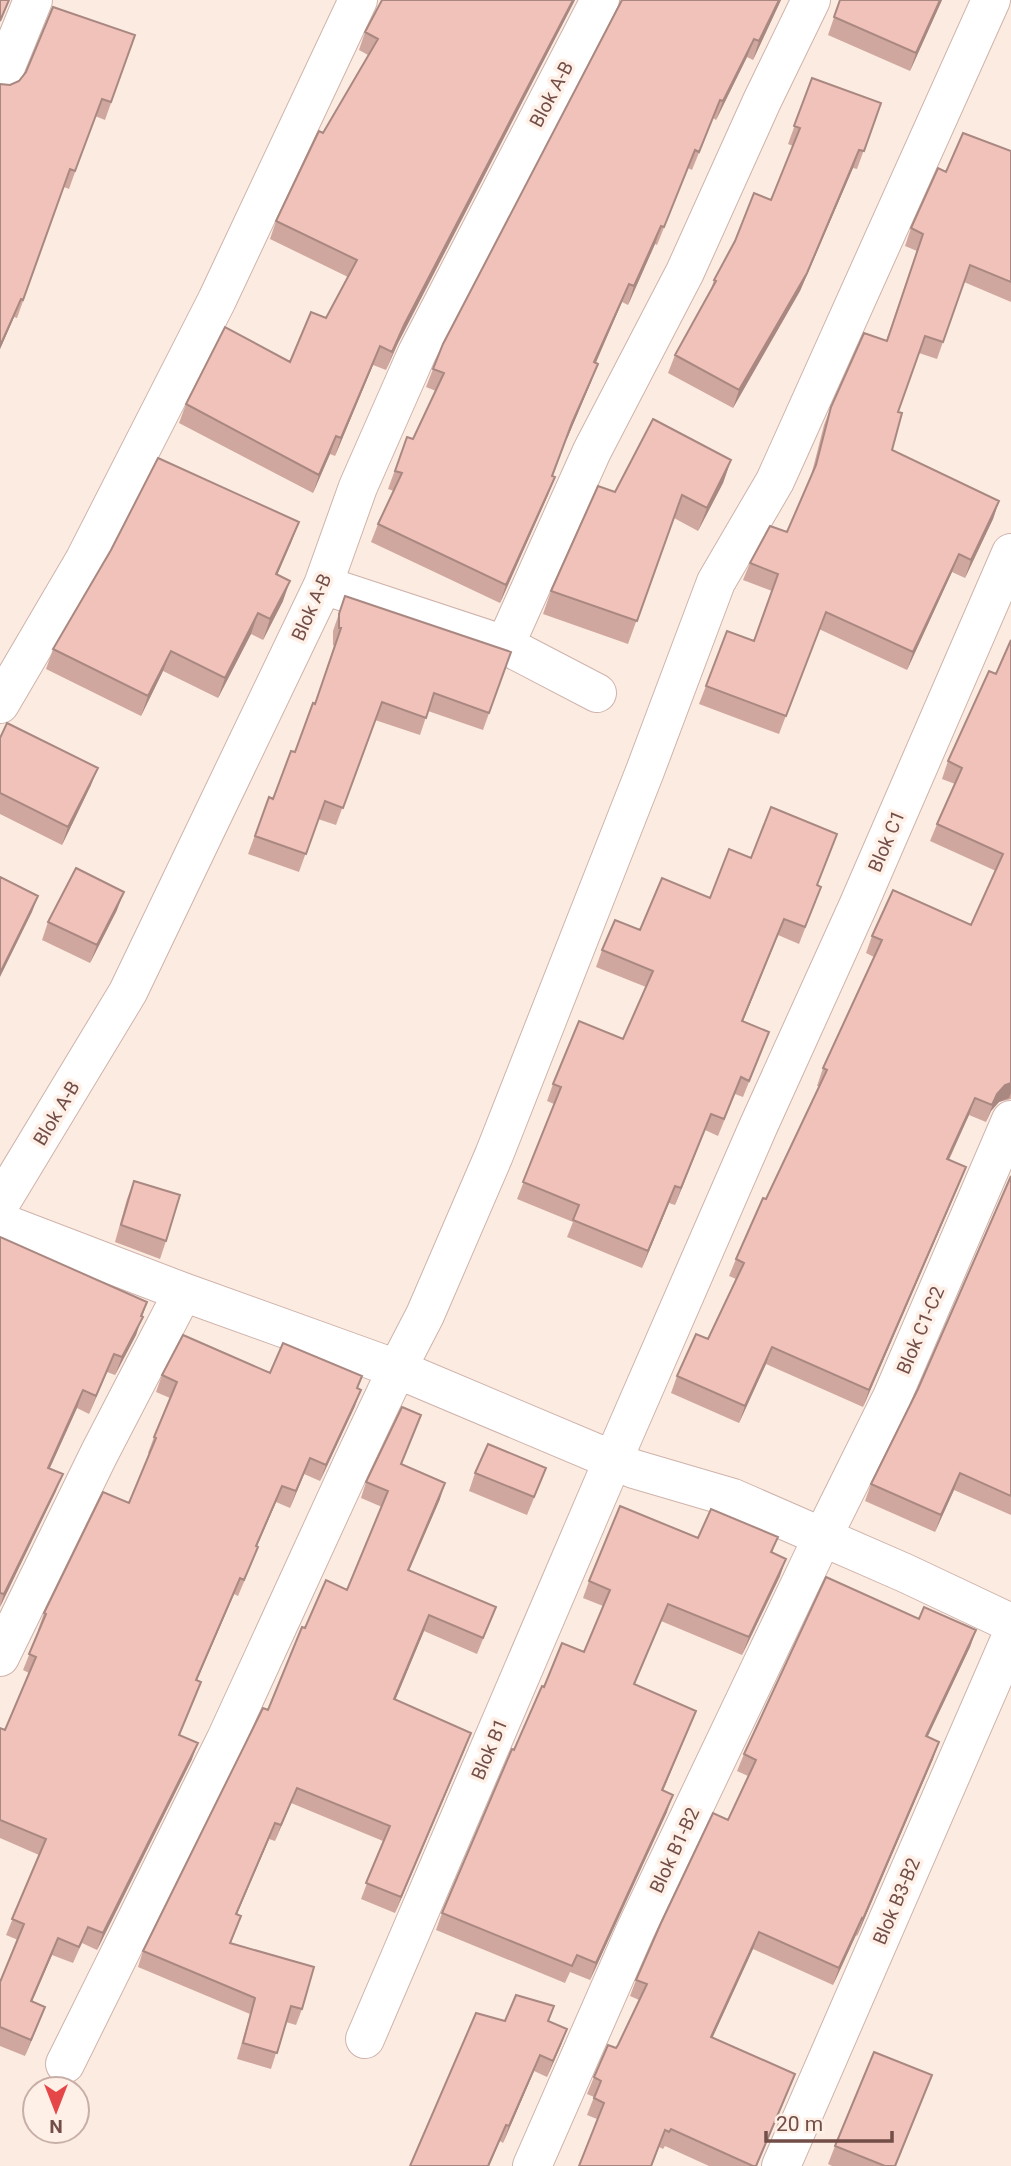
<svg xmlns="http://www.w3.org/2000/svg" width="1011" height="2166" font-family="Roboto,sans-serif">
  <rect width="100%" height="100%" fill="#fcebe1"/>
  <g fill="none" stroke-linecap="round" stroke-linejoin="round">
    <g stroke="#cfb3ab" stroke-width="40">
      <path id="minor" d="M0 81 33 0
        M323 585 505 645 592 451 685 272 762 101 811 0
        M505 645 597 693
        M0 704 85 559 217 300 358 0
        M0 1204 128 992 323 585 358 487 417 353 600 0
        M0 1222 183 1292 397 1369 634 1469 733 1498 905 1573 1011 1623
        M0 1657 99 1454 183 1292
        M365 2039 613 1460 758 1127 858 906 1011 553
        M65 2064 226 1739 354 1460 397 1369 425 1315 494 1155 645 771 716 582 775 481 991 0
        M532 2166 635 1931 823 1536 892 1397 1011 1120
        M781 2166 1011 1637"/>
    </g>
    <use href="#minor" stroke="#fff" stroke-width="38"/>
  </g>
  <path fill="#cfa79f" d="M382 0H575L398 343 386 370 373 365 335 456 330 454 313 493 179 423 186 404 290 362 326 318 348 277 270 239 276 221 323 133 368 55 359 50 365 32Z
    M621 0H781L753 60 747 57 716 120 713 118 692 170 688 168 657 245 655 244 628 305 622 302 595 363 591 382 566 441 553 476 555 477 548 495 500 603 371 542 378 524 394 491 388 489 407 437 413 439 436 391 426 387 433 369Z
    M840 0H942L910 71 828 35Z
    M135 35 105 120 95 116 69 189 64 187 17 318 14 317 0 349V84L10 85Z
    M812 78 881 103 857 169 853 168 800 291 733 408 668 373 675 355 710 292 714 280 771 200 793 146 788 144Z
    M1011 151V302L964 282 937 359 919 353 898 412 892 450 999 501 993 519 965 578 952 572 907 670 819 629 779 734 699 704 727 631 754 641 772 591 743 580 750 563 787 532 811 476 824 425 831 407 886 341 917 251 905 246 911 228 946 172Z
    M731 460 723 483 698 531 674 518 628 644 543 614 551 591 615 492Z
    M299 522 277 575 283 601 263 640 251 634 218 698 163 671 141 716 46 669 53 649Z
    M345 596 511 652 483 730 428 711 420 735 375 720 336 825 318 819 299 872 248 854 269 797 273 799 295 752 315 704 334 646 333 645V631Z
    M1011 640V1099L999 1102 991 1111 986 1122 969 1115 949 1160 966 1167 959 1185 863 1407 766 1364 739 1423 671 1393 677 1376 708 1339 736 1279 729 1276 736 1259 766 1199 819 1086H817L823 1068 874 957 866 953 872 936 971 925 996 871 930 841 937 824 955 784 942 779 948 761 996 674Z
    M0 738 91 785 62 845 0 814Z
    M831 851 817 885 815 903 799 944 778 935 743 1021 769 1032 743 1097 735 1094 718 1136 705 1130 675 1205 669 1203 642 1268 567 1237 573 1222 517 1199 554 1104 547 1101 553 1084 623 1039 646 987 596 967 602 950 640 930 710 898 751 858Z
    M117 910 90 963 42 940 48 922Z
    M1011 1176V1515L954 1490 935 1532 865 1501 871 1484 918 1389Z
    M134 1181 166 1241 160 1259 115 1242 127 1199Z
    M0 1237 142 1317 136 1335 115 1375 107 1372 89 1414 77 1408 50 1468 56 1491 0 1607Z
    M270 1373 362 1376 358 1388 355 1406 320 1481 304 1474 290 1508 276 1502 257 1546 252 1563 238 1596 234 1594 197 1680 201 1682 179 1735 192 1759 97 1950 82 1943 73 1963 52 1955 32 2002 45 2007 25 2056 0 2046V1982L18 1940 6 1935 39 1855 0 1838V1728L5 1730 29 1673 23 1670 39 1630H38L44 1613 129 1503 150 1454 148 1453 154 1437 170 1398 156 1392 162 1375Z
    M415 1431 401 1464 440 1499 409 1571 496 1607 477 1654 424 1631 395 1700 465 1749 395 1913 361 1899 383 1841 291 1803 275 1841 269 1839 237 1914 235 1932 231 1943 302 2009 296 2025 286 2022 271 2069 237 2059 250 2014 138 1967 143 1951 268 1710 305 1628 347 1590 382 1507 361 1498 366 1482Z
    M475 1473 539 1486 527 1515 469 1491Z
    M778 1537 772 1553 780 1576 742 1655 661 1621 634 1685 696 1711 663 1791 667 1812 590 1980 570 1972 565 1983 436 1930 442 1913 544 1687 584 1652 603 1606 583 1598 589 1581 698 1538Z
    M919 1619 976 1630 970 1647 927 1737 933 1759 857 1936 856 1935 833 1985 753 1949 712 2038 795 2074 757 2166H709L665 2146 663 2149 659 2147 652 2166H579L597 2119 587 2115 594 2097 587 2094 594 2077 618 2045 639 2000 630 1996 636 1980 728 1820 748 1776 737 1771 744 1754Z
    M554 2006 549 2021 567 2029 561 2045 547 2077 534 2071 503 2143 500 2141 489 2166H410L505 2021Z
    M932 2075 896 2166H832L828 2164 835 2146Z"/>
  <path fill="#a98882" d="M573 0H575L398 343 386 370 404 325Z
    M779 0H781L753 60 759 41Z
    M940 0H942L910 71 916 53Z
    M754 39 747 57 716 120 723 101Z
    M859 150 853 168 800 291 733 408 739 390Z
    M661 226 655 244 628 305 634 286Z
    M629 284 622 302 588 381 594 362Z
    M21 299 14 317 0 349V346Z
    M380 346 373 365 335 456 341 438Z
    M598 364 591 382 566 441 572 423Z
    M336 436 330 454 313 493 319 475Z
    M731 460 723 483 698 531 707 508Z
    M555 477 548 495 500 603 506 585Z
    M999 501 993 519 965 578 971 560Z
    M299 522 291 543 269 594 276 574Z
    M959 554 952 572 907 670 913 652Z
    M290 581 283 601 263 640 270 619Z
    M258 613 251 634 218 698 225 678Z
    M171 651 163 671 141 716 148 696Z
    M98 768 91 785 62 845 68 827Z
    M124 892 117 910 90 963 97 945Z
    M38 896 32 912 0 977V973Z
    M784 919 778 935 736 1038 742 1021Z
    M1011 1083V1093L1009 1098 999 1102 991 1111 986 1122 997 1094 1005 1085Z
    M975 1098 969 1115 941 1176 947 1159Z
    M711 1114 705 1130 675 1205 681 1188Z
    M966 1167 959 1185 863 1407 869 1390Z
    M675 1186 669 1203 642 1268 648 1251Z
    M147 1302 136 1335 115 1375 122 1357Z
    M772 1347 766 1364 739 1423 745 1406Z
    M114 1354 107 1372 89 1414 96 1396Z
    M83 1390 77 1408 42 1485 48 1468Z
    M361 1390 355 1406 320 1481 326 1465Z
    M310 1458 304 1474 290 1508 296 1491Z
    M960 1473 954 1490 935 1532 941 1515Z
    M63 1474 56 1491 0 1607 4 1594Z
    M445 1483 440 1499 402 1586 408 1570Z
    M282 1486 276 1502 250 1562 256 1546Z
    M786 1559 780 1576 742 1655 749 1637Z
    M240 1578 234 1594 190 1696 196 1680Z
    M668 1604 661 1621 627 1702 634 1684Z
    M429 1615 424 1631 389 1715 394 1699Z
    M976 1630 970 1647 920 1753 926 1736Z
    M696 1711 689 1728 656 1807 662 1790Z
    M471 1733 465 1749 395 1913 401 1897Z
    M939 1742 933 1759 857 1936 863 1919Z
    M198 1743 192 1759 97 1950 103 1933Z
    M297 1788 291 1803 275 1841 281 1825Z
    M673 1795 667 1812 590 1980 596 1963Z
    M275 1823 269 1839 230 1930 236 1914Z
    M862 1918 856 1935 833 1985 839 1968Z
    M759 1932 753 1949 705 2054 711 2037Z
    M58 1938 52 1955 25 2017 31 2001Z
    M45 2007 39 2023 25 2056 31 2040Z
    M567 2029 561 2045 547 2077 553 2061Z
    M540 2055 534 2071 503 2143 509 2126Z
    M506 2125 489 2166H488Z"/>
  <path fill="#f1c2b9" stroke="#a98882" stroke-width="2" d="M0 0H9L0 21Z
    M382 0H573L404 325 392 352 380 346 341 438 336 436 319 475 186 404 225 327 290 362 311 312 326 318 357 260 276 221 317 135 319 131 323 133 378 39 365 32Z
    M622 0H779L759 41 754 39 723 101 720 100 699 152 695 150 664 227 661 226 634 286 629 284 594 362 598 364 572 423 552 476 555 477 506 585 378 524 402 473 395 471 407 437 413 439 444 373 433 369 443 344Z
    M840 0H940L916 53 834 17Z
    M53 7 135 35 111 102 102 99 75 171 70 169 23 300 21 299 0 346V84L10 85 19 81 26 72Z
    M812 78 881 103 864 151 859 150 807 273 739 390 675 355 716 281 714 280 735 241 754 193 771 200 800 128 794 126Z
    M963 133 1011 151V282L970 265 943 342 925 336 898 412 902 413 892 450 999 501 971 560 959 554 913 652 826 612 786 716 706 686 727 631 754 641 778 574 750 563 770 526 787 532 816 465 831 407 864 333 887 341 923 234 911 228 938 168 946 172Z
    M653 419 731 460 707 508 682 495 637 621 551 591 598 486 615 492Z
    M158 458 299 522 276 574 290 581 270 619 258 613 225 678 171 651 148 696 53 649 111 550Z
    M345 596 511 652 489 713 434 693 426 718 382 702 343 808 325 801 306 854 255 836 269 797 273 799 291 751 295 752 313 703 315 704 341 628H339V614Z
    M1011 640V1083L1005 1085 997 1094 992 1105 975 1098 947 1159 966 1167 869 1390 772 1347 745 1406 677 1376 696 1334 708 1339 744 1263 736 1259 763 1198 766 1199 827 1070 823 1068 882 940 872 936 893 890 971 925 1003 854 937 824 962 768 948 761 989 671 996 674Z
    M7 723 98 768 68 827 0 793V738Z
    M771 807 837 834 817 885 821 887 805 927 784 919 742 1021 769 1032 749 1081 741 1077 724 1119 711 1114 681 1188 675 1186 648 1251 573 1220 579 1205 523 1182 561 1087 553 1084 579 1021 623 1039 653 971 602 950 615 920 640 930 662 878 710 898 729 849 751 858Z
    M76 868 124 892 97 945 48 922Z
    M0 877 38 896 0 973Z
    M1011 1176V1496L960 1473 941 1515 871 1484 918 1389Z
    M134 1181 180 1195 166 1241 121 1225Z
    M0 1237 147 1302 141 1316 143 1317 122 1357 114 1354 96 1396 83 1390 48 1468 63 1474 4 1594 0 1593Z
    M183 1335 270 1373 283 1343 362 1376 357 1388 361 1390 326 1465 310 1458 296 1491 282 1486 256 1546 258 1547 244 1580 240 1578 196 1680 201 1682 179 1735 198 1743 103 1933 88 1927 79 1947 58 1938 31 2001 45 2007 31 2040 0 2027V1982L24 1924 12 1919 46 1839 0 1820V1728L5 1730 36 1657 29 1654 46 1614 44 1613 103 1492 129 1503 156 1438 154 1437 177 1382 162 1375Z
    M402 1407 421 1415 401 1464 445 1483 408 1570 496 1607 483 1638 429 1615 394 1699 471 1733 401 1897 366 1883 390 1826 297 1788 281 1825 275 1823 236 1914 241 1916 230 1943 314 1967 302 2009 291 2006 277 2053 243 2043 255 1998 143 1951 263 1708 268 1710 302 1627 305 1628 326 1580 347 1590 388 1491 366 1482Z
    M488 1444 546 1468 534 1497 475 1473Z
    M620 1506 698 1538 711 1509 778 1537 771 1552 786 1559 749 1637 668 1604 634 1684 696 1711 662 1790 673 1795 596 1963 577 1955 572 1966 442 1913 512 1749 514 1750 542 1686 544 1687 562 1643 584 1652 610 1590 589 1581Z
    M826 1577 919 1619 924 1607 976 1630 926 1736 939 1742 863 1919 862 1918 839 1968 759 1932 711 2037 795 2074 756 2166H753L671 2129 669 2132 665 2130 651 2166H579L604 2103 594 2098 601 2081 594 2077 608 2045 616 2048 618 2045 647 1984 636 1980 661 1923 713 1813 728 1820 756 1760 744 1754Z
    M516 1995 554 2006 548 2021 567 2029 553 2061 540 2055 509 2126 506 2125 488 2166H410L476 2013 505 2021Z
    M874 2052 932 2075 895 2166H885L835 2146Z"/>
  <g text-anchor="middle" stroke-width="7" stroke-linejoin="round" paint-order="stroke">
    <g font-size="19" fill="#734e48" stroke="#fff0e7">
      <text transform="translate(551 94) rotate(-62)" y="7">Blok A-B</text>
      <text transform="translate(311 607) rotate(-66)" y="7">Blok A-B</text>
      <text transform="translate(886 841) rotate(-67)" y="7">Blok C1</text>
      <text transform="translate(56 1113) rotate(-59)" y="7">Blok A-B</text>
      <text transform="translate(920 1330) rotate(-67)" y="7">Blok C1-C2</text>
      <text transform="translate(489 1749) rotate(-67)" y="7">Blok B1</text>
      <text transform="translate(674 1850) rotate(-65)" y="7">Blok B1-B2</text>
      <text transform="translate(896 1901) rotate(-67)" y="7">Blok B3-B2</text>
    </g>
  </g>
  <g transform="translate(56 2110) rotate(180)"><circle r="33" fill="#fff0e7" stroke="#c7afa7" stroke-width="2"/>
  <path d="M0-5L12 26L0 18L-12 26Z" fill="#e54748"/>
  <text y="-10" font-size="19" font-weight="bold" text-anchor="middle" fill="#734e48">N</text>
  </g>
  <path d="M766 2131v10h126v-10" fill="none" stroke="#734e48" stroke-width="3.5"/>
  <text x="776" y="2131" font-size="21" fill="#734e48" stroke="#fff0e7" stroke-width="5" paint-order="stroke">20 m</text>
</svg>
